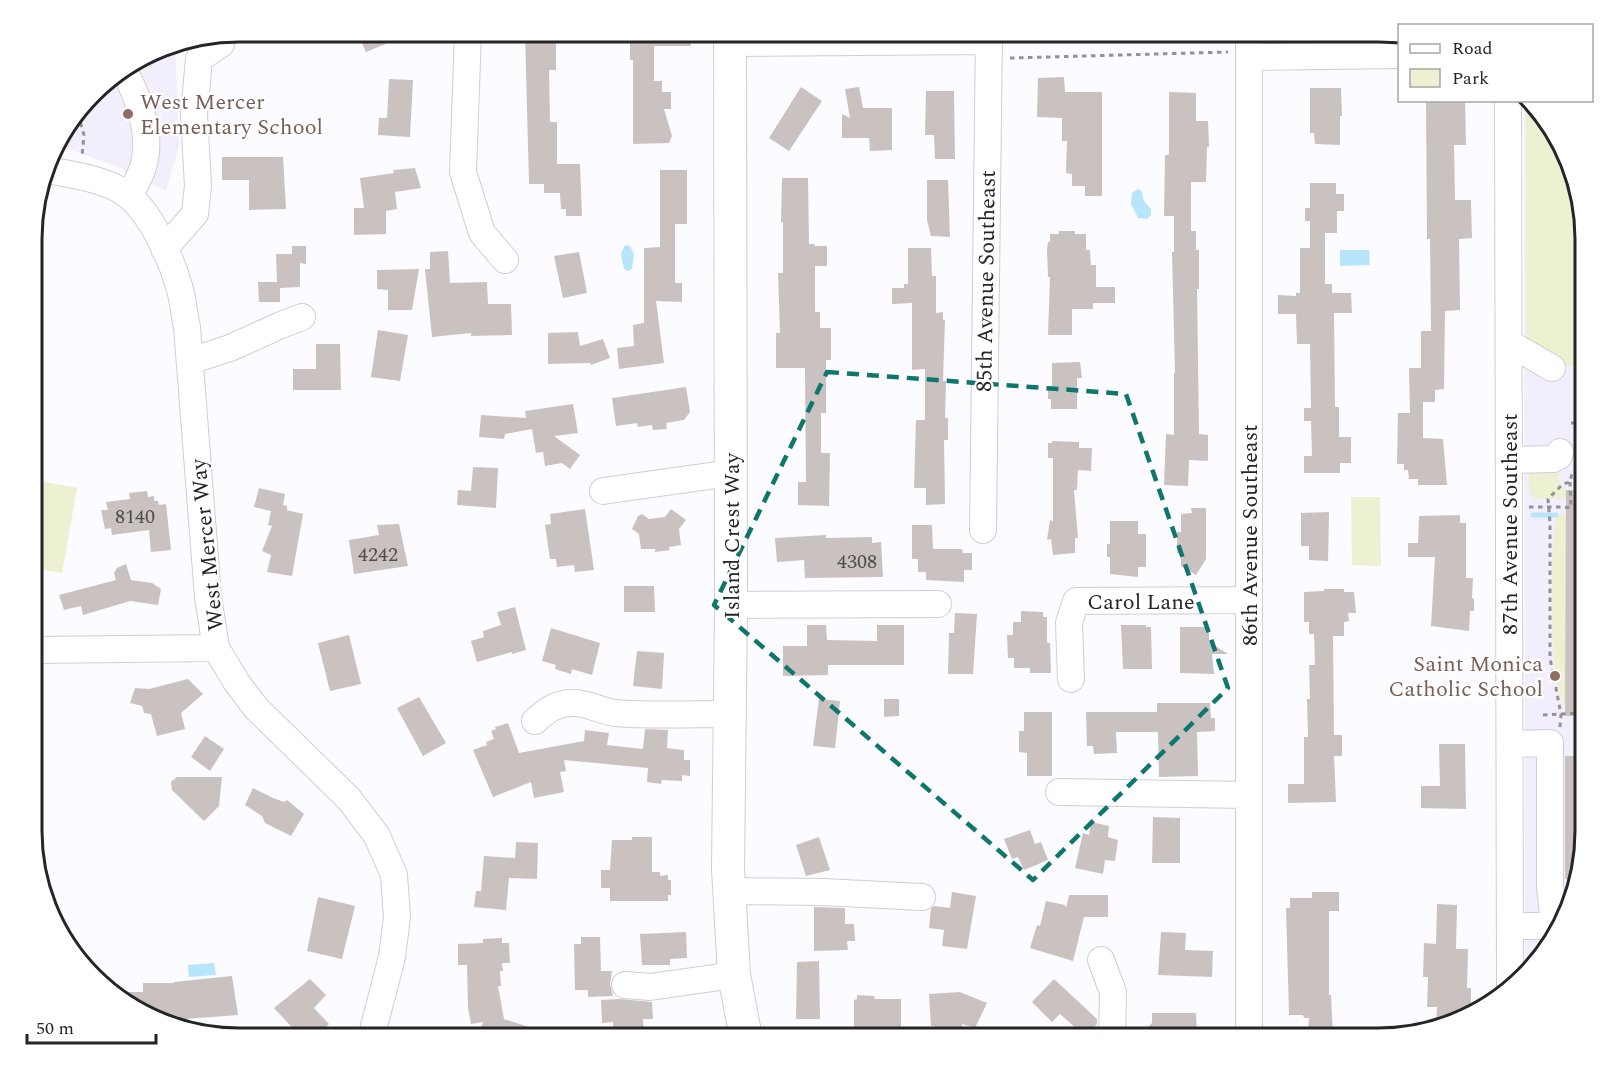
<svg xmlns="http://www.w3.org/2000/svg" width="1617" height="1070" font-family="Spectral,serif">
  <rect width="100%" height="100%" fill="#fcfbff"/>
  <path fill="#f2eefc" d="M175 44 179 145 166 191 118 167 55 144 102 83 160 47Z
    M1524 101 1558 136 1585 226V844L1550 946 1525 970Z"/>
  <path fill="#edf0d1" d="M1527 103 1558 136 1585 226V366H1552L1529 349 1526 330V117Z
    M1559 468V481L1566 490V499L1533 498 1529 490V469Z
    M36 480 77 488 62 573 33 568V497Z
    M1351 497H1380L1381 566 1352 565Z
    M1556 515H1566V707C1546 679 1551 551 1556 515Z"/>
  <path fill="#b7e6fc" d="M1138 189 1141 190 1144 201 1151 209V215L1147 219 1138 218 1131 204 1132 193Z
    M625 245 630 246 634 254 632 269 628 271 624 269 621 254Z
    M1340 250H1369L1370 265 1340 266Z
    M214 963 216 975 189 977 188 965Z"/>
  <g fill="none" stroke-linecap="round" stroke-linejoin="round">
    <path stroke="#b7e6fc" stroke-width="5" d="M1533 515H1556"/>
  </g>
  <path fill="#cac2c0" d="M357 32H415L366 52Z
    M525 32H556V70H549L550 122H557V164H580L582 216H566V209H561L560 193H544V184H529Z
    M630 32H690L691 46H654V81H662V92H671V109H664L672 136 669 143 633 144V60H630Z
    M1064 77 1065 92H1102V196H1085V186H1072V174L1066 173 1067 141H1062V118L1037 117 1038 78Z
    M389 79 413 80 410 137 378 135 379 118H387Z
    M801 87 822 101 789 151 769 138Z
    M859 87 863 108H892V150L870 151 869 138H842V114L850 118 845 89Z
    M1310 88H1341L1342 116H1340V145L1315 144 1314 133H1310Z
    M926 91H954L955 159H935L934 135H925Z
    M1169 92 1196 93V121H1208L1209 147H1207L1206 182H1191V231H1196V250H1199V289H1197L1199 434 1208 435V461L1189 460 1188 486 1164 485 1166 434 1174 435V373H1175L1172 252H1174V216H1164L1165 155H1169Z
    M1426 100H1465L1466 145H1454L1455 200H1471L1472 238 1459 239 1460 310 1445 311 1444 389 1435 390V402H1423V438L1443 439 1447 485H1418V479H1409L1408 470H1404V464H1397L1398 413H1410L1409 368H1421V331H1431L1430 239H1427Z
    M222 157H283L286 209 249 210V180H222Z
    M415 168 421 188 395 192 397 209 386 211V234L354 235V208H364L360 178 394 173 393 170Z
    M660 170H687V224H675V283H682V302L656 301 664 363 619 369 617 348 634 346 633 325 644 323V248L660 247Z
    M782 178H808L809 244H814L815 246H827V266H815V312H820V328H831V360H826V413H821V453H830L829 506 798 505V482H806L805 368H776V333H780L778 273H783V222H781Z
    M927 180H948L950 237 931 236 927 220Z
    M1310 183H1336V194H1344V211H1337V233H1325V284H1332V293H1351L1352 313H1334L1335 407H1339V437H1351V463H1340V473H1304V456H1312L1311 421H1304V408H1311L1310 344H1297L1296 314H1278V295L1296 296V293H1300V248H1310V221H1305V208H1310Z
    M1059 231H1075V234H1086V250H1090L1091 265H1096V287H1115V303H1093V309H1072V335H1048L1050 277H1048L1047 250 1048 242H1050V234H1059Z
    M292 246H306V264L300 263V287L280 288V302H259L258 282H277L276 254H292Z
    M908 248H931L932 276H936V313L943 312V320H945L943 381H946L945 418H948V440H944L945 504 926 505V488H914L916 420H925V369L912 370V303L892 304V288H904V284H908Z
    M448 251 450 283 487 282 488 304H511L512 335 471 336V333L432 337 425 269H430V252Z
    M579 252 587 293 563 298 554 256Z
    M419 269 412 310H388V290L377 289V270Z
    M378 330 408 335 400 381 371 377Z
    M578 332 580 346 603 339 610 358 591 365 590 363 548 364V333Z
    M316 344H340L341 390H293V369H316Z
    M1080 362 1082 378H1077V409H1051V399H1048V386H1052V363Z
    M686 387 690 412 684 420 666 423 667 429 653 430 652 425 638 427 637 423 616 426 612 398Z
    M573 404 578 433 554 436 580 455 570 469 562 463 545 466 543 452 536 453 532 429 505 434 504 439 479 437 481 415 526 418 525 411Z
    M1052 441 1079 442V448H1092L1091 471 1078 470 1077 490H1074L1078 538H1075V553L1053 555 1051 539 1047 540 1050 520 1053 521V458H1048V443H1052Z
    M473 467 498 468 496 508 457 505 458 490 471 491Z
    M259 488 285 494 283 505 287 506V510L303 514 292 576 267 572 271 555 262 551 272 526 268 525 271 511 254 507Z
    M1566 490H1585V716H1565Z
    M147 491 148 497 154 496V501H158L159 505 166 504 171 550 151 552 149 530 112 535 111 528 105 529 101 510H108L106 502 130 499 129 493Z
    M1191 508H1206V559L1196 575 1181 566V553H1177V532H1181V514L1192 513Z
    M585 509 594 570 575 572 574 565 557 567 556 559H550L545 525 551 524 550 514Z
    M671 509 686 520 679 529 681 545 669 547 670 550 655 552V549H641L639 534 632 529 638 516 642 514 649 519 665 517Z
    M1329 512 1328 561 1309 560V546H1301V513Z
    M1460 515V523H1466V578H1473L1472 598 1474 599V611H1470L1469 631 1431 626 1435 557H1408V543H1418L1419 516Z
    M1110 521H1138V534H1146V567H1138V577L1110 574V557H1107V544H1110Z
    M399 524 408 566 354 574 349 540 379 535 377 525Z
    M912 525H932L933 549H962L963 553H972V570H964V582L926 580V572H918V559H912Z
    M826 535V538L872 537V543L881 542 883 577 805 578 804 560 777 562 775 538Z
    M126 564 131 580 152 583 161 589 158 605 130 601 83 615 81 606 64 610 59 595 116 580 114 573 117 568Z
    M624 586H654L655 612H624Z
    M1324 589H1344V592H1354L1356 613H1348L1349 621 1344 622V636H1333L1334 735H1342V756H1334L1336 802 1288 803V784H1304V737H1308L1307 699H1310L1309 665H1315L1314 634H1309V622H1304V592L1324 591Z
    M515 607 526 650 512 654V652L477 662 471 641 484 637 483 631 501 625 497 612Z
    M1021 611 1043 612V617H1047V643H1050L1051 673H1030V668H1014V658H1008L1007 635H1013V622H1021Z
    M955 613 977 614 973 674H948L949 633H954Z
    M807 625H826L827 640 877 641V625H904V665H828V675L783 676V646H807Z
    M1121 625H1146V627H1151L1152 669H1123Z
    M1180 627H1209V642L1228 654H1212L1214 674 1180 673Z
    M551 628 600 643 592 675 572 669 571 674 555 669 556 665 542 661Z
    M349 635 361 684 330 691 318 643Z
    M637 651 664 653 662 689 633 686Z
    M188 679 203 694 181 713 185 729 157 736 151 714 144 713 142 706 130 703 135 688 149 689Z
    M419 697 446 743 423 756 397 708Z
    M819 699 840 701 835 748 813 746Z
    M884 699H899V716L884 717Z
    M1157 703H1210L1211 718H1215V731L1197 732 1198 776 1159 777 1158 732H1116L1117 753 1094 754 1093 746H1087L1086 712H1157Z
    M1024 712H1052V776H1027V753L1019 752V731H1024Z
    M508 723 519 753 584 741 585 730 609 733 607 745 643 749 645 729 668 730 667 748 684 750V760H690V776L682 775V781L662 780 661 784 647 782 648 768 564 760 566 771 560 772 564 792 534 798 531 782 493 797 473 750 487 745 486 742 494 739 491 731 496 729 495 727Z
    M205 736 224 749 210 771 191 757Z
    M1439 744H1465L1466 809 1421 808V786H1440Z
    M1565 756H1585V844L1573 879H1565Z
    M177 777H222L219 806 204 821 172 790 171 782Z
    M253 788 273 798 284 802 287 800 304 814 291 836 265 823 262 816 245 805Z
    M1153 817 1180 818V863H1152Z
    M1091 822 1109 826 1108 837 1118 840 1115 861 1105 860 1103 874 1075 868 1083 833 1089 835Z
    M1030 830 1035 844 1041 842 1048 860 1024 870 1018 857 1012 859 1004 839Z
    M632 837H652V872H660V876L668 875V880H671V895H668V901H610V888H601V870H610L612 840H632Z
    M819 837 830 870 806 876 796 845Z
    M516 842 538 843 537 879 509 878 506 910 474 907 476 891H481L484 856 515 858Z
    M952 892 976 896 967 949 942 946 944 930 929 928 931 908 934 906 950 908Z
    M1312 892H1339V911H1329V995H1331L1333 1037 1308 1036 1309 1018H1304L1303 1015H1289L1286 908H1290V898H1312Z
    M1069 895H1108V917H1084L1073 961 1030 948 1037 925 1040 926 1046 901 1065 905 1066 908Z
    M318 897 355 906 342 959 307 951Z
    M1437 904 1457 905 1456 949H1468L1467 988H1471V1008H1465V1016L1436 1024 1437 1007H1427L1428 977H1423L1424 943 1436 944Z
    M814 907 845 908V924H854L855 941H847L848 950 814 951Z
    M686 932 687 958 670 959V965H642L640 934Z
    M1161 932 1186 933 1185 950 1213 951 1212 977 1158 975Z
    M581 937H600L601 971H612L610 984 613 996 588 997V990H575L574 944H581Z
    M502 938V943H509L510 963H502L503 971H500L501 986H498L504 1019 529 1027 525 1038H478L483 1022 471 1024 468 1008 467 965H458V944L483 943V939Z
    M819 961 820 1019H796L797 962Z
    M232 976 238 1015 160 1021 124 1003 113 992H143V983H174V982Z
    M310 979 326 995 314 1008 329 1024 315 1038H302L274 1008Z
    M1054 979 1097 1019V1024L1086 1037 1060 1014 1052 1022 1032 1002Z
    M960 992 987 1003 975 1028 962 1024 963 1038H935L934 1026H931L929 994Z
    M857 995 874 996 875 999H901V1033L885 1034V1038H857V1029H854V1000L857 999Z
    M620 999 652 1002 653 1019H643L644 1037 614 1038 613 1022 602 1023 601 1000Z
    M1152 1013H1196L1197 1038H1138L1152 1023Z"/>
  <g fill="none" stroke-linecap="round" stroke-linejoin="round">
    <g stroke="#cfced4" stroke-width="28">
      <path id="minor" d="M468 32 463 172 482 233 505 260
        M731 43 988 41
        M1249 57 1400 55
        M124 70C139 99 154 137 142 170 139 179 133 188 129 196
        M1508 100 1510 984
        M46 170C70 174 111 180 130 197 152 216 171 258 179 286 183 299 184 314 187 327L208 597 216 648 237 683 256 708 349 799 377 836 394 875 397 917 392 957 371 1038
        M164 249 195 214 198 186 194 114 199 59 221 44
        M1509 343 1552 368
        M190 361 230 348 281 325 302 317
        M1509 460 1553 459 1559 456 1560 452
        M603 491 731 473
        M983 530 989 32
        M731 605 938 604
        M33 650 216 648
        M1071 679 1069 623 1076 601 1249 600
        M535 721C546 710 558 702 575 703 586 703 602 711 615 713 653 716 692 714 730 714
        M1510 744 1550 743V886L1554 926H1510
        M1059 792 1249 795
        M728 891 823 892 922 897
        M1101 960 1113 992 1112 1038
        M625 985 650 987 734 975
        M1249 1038V32"/>
    </g>
    <g stroke="#cfced4" stroke-width="34">
      <path id="major" d="M730 32 731 605 728 869 734 975 746 1038"/>
    </g>
    <path stroke="#929194" stroke-width="3" stroke-dasharray="4.5 4.5" stroke-linecap="butt" d="M1010 58 1228 52
      M78 114 84 135 82 156
      M1571 423H1585
      M1570 482 1571 508
      M1529 507H1562L1581 509
      M1543 715 1577 713
      M1560 727 1561 714 1550 658V523L1548 499 1563 484 1570 482 1572 473"/>
    <use href="#minor" stroke="#fff" stroke-width="26"/>
    <use href="#major" stroke="#fff" stroke-width="32"/>
  </g>
  <path fill="none" stroke="#0f766e" stroke-width="4.5" stroke-dasharray="12 8" stroke-linejoin="round" d="M827 372 1126 394 1228 688 1033 880 714 605Z"/>
  <g fill="#8d6e63" stroke="#fff" stroke-width="2">
    <circle cx="128" cy="114" r="6"/>
    <circle cx="1555" cy="676" r="6"/>
  </g>
  <g text-anchor="middle" stroke-width="4.5" stroke-linejoin="round" paint-order="stroke">
    <g font-size="20" fill="#4e4c4c">
      <text x="135" y="523">8140</text>
      <text x="378" y="561">4242</text>
      <text x="857" y="568">4308</text>
    </g>
    <g font-size="22" fill="#785e54" stroke="#fff" text-anchor="start">
      <text x="140" y="109">West Mercer<tspan x="140" dy="25">Elementary School</tspan></text>
      <text x="1543" y="671" text-anchor="end">Saint Monica<tspan x="1543" dy="25">Catholic School</tspan></text>
    </g>
    <g font-size="22" fill="#252426" stroke="#fff">
      <text transform="translate(985 281) rotate(-89)" y="8">85th Avenue Southeast</text>
      <text transform="translate(1509 524) rotate(-90)" y="8">87th Avenue Southeast</text>
      <text transform="translate(1249 535) rotate(-90)" y="8">86th Avenue Southeast</text>
      <text transform="translate(731 536) rotate(-90)" y="8">Island Crest Way</text>
      <text transform="translate(206 545) rotate(-96)" y="8">West Mercer Way</text>
      <text x="1141" y="609">Carol Lane</text>
    </g>
  </g>
  <path d="M0 0H1617V1070H0ZM239 42H1378A197 197 0 0 1 1575 239V831A197 197 0 0 1 1378 1028H239A197 197 0 0 1 42 831V239A197 197 0 0 1 239 42Z" fill="#fff" fill-rule="evenodd"/>
  <path fill="none" stroke="#252426" stroke-width="3" d="M239 42H1378A197 197 0 0 1 1575 239V831A197 197 0 0 1 1378 1028H239A197 197 0 0 1 42 831V239A197 197 0 0 1 239 42Z"/>
  <rect x="1398" y="24" width="195" height="78" fill="#ffffff" stroke="#a8a7a8" stroke-width="1.5"/>
  <rect x="1410" y="44" width="30" height="9" fill="#ffffff" stroke="#a8a7a8" stroke-width="1.5"/>
  <text x="1452" y="54" font-size="18" fill="#252426">Road</text>
  <rect x="1410" y="69" width="30" height="18" fill="#edf0d1" stroke="#a8a7a8" stroke-width="1.5"/>
  <text x="1452" y="84" font-size="18" fill="#252426">Park</text>
  <path d="M27 1034v9h129v-9" fill="none" stroke="#252426" stroke-width="3"/>
  <text x="36" y="1034" font-size="18" fill="#252426" stroke="#ffffff" stroke-width="4.5" paint-order="stroke">50 m</text>
</svg>
